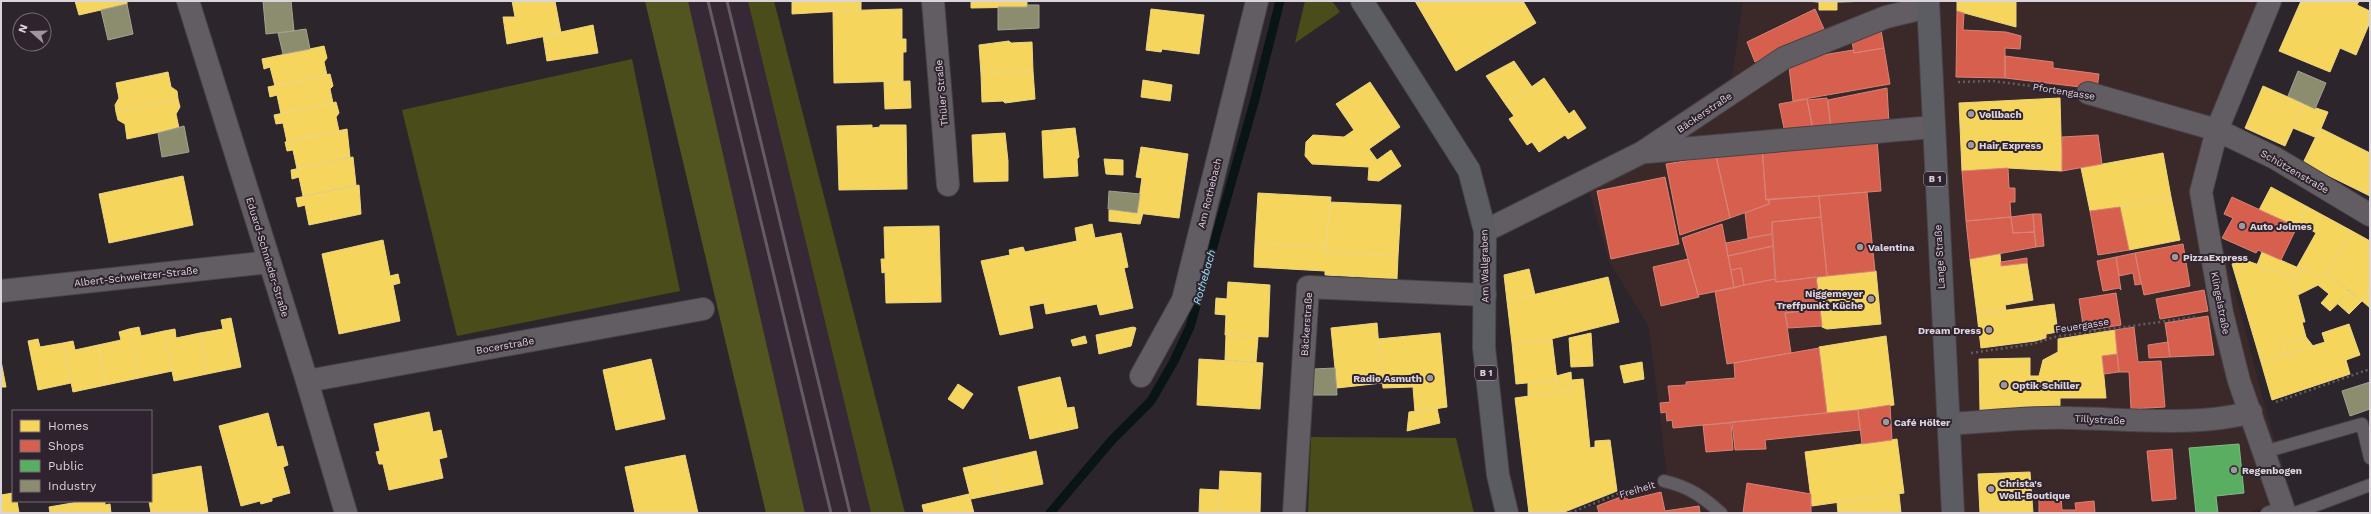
<svg xmlns="http://www.w3.org/2000/svg" width="2371" height="514" font-family="'Work Sans',sans-serif">
  <rect width="100%" height="100%" fill="#2c262c"/>
  <path fill="#3b2929" d="M1743 1H2278L2207 184 2268 418 2292 496 2248 513H1578L1628 491 1668 483 1649 327 1609 261 1585 176 1732 77Z"/>
  <path fill="#372836" d="M688 1H748L871 513H805Z"/>
  <path fill="#4a4d1a" d="M748 1H774L905 513H871Z
    M1305 1H1332L1340 12 1295 43Z
    M632 59 680 291 457 336 402 110Z
    M1311 437 1456 438 1474 513H1308Z"/>
  <path fill="#52551f" d="M645 1H688L805 513H766Z"/>
  <path fill="#f6d55c" stroke="#eed582" d="M75 1H127V4L79 15Z
    M512 1H555L561 33 507 44 503 17H515Z
    M792 1H861V10L792 14Z
    M971 1H1027V7L971 8Z
    M1415 1H1523L1536 23 1456 71Z
    M1804 1H1873L1837 2V10H1819V2Z
    M1957 1H2016V27L1957 11Z
    M2301 1H2359L2357 5 2370 11V22L2356 55 2340 48 2330 72 2279 51Z
    M902 9V39H906V52H903V81L834 83 833 11Z
    M1151 9 1204 15 1199 54 1162 49 1161 52 1146 50Z
    M593 25 598 53 547 61 543 36Z
    M1009 41 1011 43 1032 42 1033 71 981 74 979 45Z
    M324 46 327 58 324 62 327 75 275 86 270 67 264 69 262 59Z
    M1514 61 1532 87 1506 105 1486 76Z
    M1033 71 1035 99 1005 103 1003 101 982 102 981 74Z
    M168 72 171 87 177 91 178 99 116 112 115 105 119 98 116 83Z
    M330 74 333 86 330 89 333 103 281 114 277 95 270 97 268 87Z
    M1544 78 1569 114 1574 110 1586 128 1568 139 1565 135 1539 152 1532 142 1527 145 1509 119 1514 116 1506 105Z
    M1143 80 1172 85 1170 101 1141 97Z
    M910 81 911 108 885 109 884 82Z
    M1370 82 1400 127 1369 149 1377 160 1391 150 1401 166 1379 181 1368 180 1369 167 1312 164 1305 156 1306 142 1313 135 1344 137 1354 130 1336 104Z
    M2263 86 2304 104 2285 146 2245 128Z
    M2060 98 2062 171 2008 168 1962 171 1959 103Z
    M178 99 180 107 176 114 179 128 127 139 125 124 118 120 116 112Z
    M336 102 339 113 336 117 339 131 287 142 283 123 276 124 274 115Z
    M2304 104 2328 112 2317 138 2293 128Z
    M872 125V128L880 127V125H906L907 189 839 190 837 126Z
    M1075 128 1079 157 1077 159 1078 176 1044 178 1042 131Z
    M2320 128 2370 153V196L2303 163Z
    M347 129 350 157 297 169 293 150 287 151 285 142Z
    M1005 133 1008 161V181L974 182 972 135Z
    M1141 147 1188 154 1179 218 1137 213 1142 178 1136 177Z
    M2163 153 2171 197 2120 207 2090 211 2081 168Z
    M353 157 356 185 303 196 299 177 292 179 291 170Z
    M1104 159 1123 160V175L1106 174Z
    M183 176 193 225 109 243 99 194Z
    M359 185 361 214 309 225 305 205 298 207 296 198Z
    M2271 187 2306 206 2297 227 2259 210Z
    M1258 193 1331 197 1326 247 1255 243Z
    M2171 197 2180 240 2129 250 2120 207Z
    M1330 202 1401 205 1398 256 1325 252Z
    M2306 206 2352 231 2324 278 2297 267 2316 233 2299 222Z
    M1109 210 1143 213 1140 224 1109 221Z
    M1092 224 1095 238 1121 233 1128 267 1124 268 1133 308 1100 315 1097 304 1046 314 1044 303 1029 306 1033 328 1000 335 981 261 1010 255 1009 250 1023 247 1025 252 1077 241 1075 228Z
    M939 226 941 302 886 303 885 272 882 273 881 259H885L884 227Z
    M2352 231 2370 241V289L2361 300 2327 273Z
    M383 240 390 276 398 274 400 283 393 285 400 321 339 334 322 254Z
    M1255 243 1326 247 1325 252 1398 256 1397 279 1325 275V271L1254 267Z
    M2262 252 2301 269 2297 279 2257 265Z
    M2000 254 2001 266 2027 263 2033 300 2005 305 2006 310 1977 314 1970 259Z
    M2245 260 2293 277 2305 322H2302L2306 337 2283 343 2286 354 2261 362 2232 264Z
    M1529 269 1535 295 1507 301 1504 275Z
    M2301 269 2324 278 2327 273 2350 292 2330 311 2321 303 2329 294 2318 285 2298 295 2293 277 2297 279Z
    M1876 271 1881 324 1827 329 1822 327 1817 277Z
    M1608 277 1619 322 1547 340 1512 343 1507 301Z
    M1228 282 1270 285 1268 337 1225 335 1226 315 1215 314 1216 298 1227 299Z
    M2370 289V306L2369 307 2361 300Z
    M2350 292 2362 301 2349 314 2338 304Z
    M2054 304 2058 332 2046 334V338L2035 341 1981 348 1977 314Z
    M231 318 241 367 207 374 200 333 223 329 221 320Z
    M1377 323 1382 383 1337 388 1331 328Z
    M2349 324 2360 355 2346 360 2350 374 2272 400 2261 362 2325 342 2322 333Z
    M139 327 141 336 164 331 172 371 139 378 129 329Z
    M1133 327 1136 328 1131 346 1099 354 1096 335Z
    M129 329 139 378 106 385 98 345 121 340 119 332Z
    M175 329 176 338 200 333 207 374 174 381 164 331Z
    M2115 330 2117 354 2102 356 2106 398H2060V408L1980 410 1979 359 2030 358V376H2039L2043 360 2058 352V339Z
    M1440 333 1447 407 1415 412 1413 387 1383 388 1378 339Z
    M1591 333 1593 366 1571 367 1569 338Z
    M1226 335 1258 337 1256 362 1225 360Z
    M1085 336 1087 343 1073 346 1071 340Z
    M1886 336 1894 405 1827 413 1819 347Z
    M2306 337 2313 346 2286 354 2283 343Z
    M38 339 40 347 63 343 71 383 38 390 28 341Z
    M1552 339 1557 380 1516 384 1512 343Z
    M73 341 75 350 98 345 106 385 73 392 63 343Z
    M651 359 665 419 616 430 603 370Z
    M1199 359 1263 363 1260 409 1197 405Z
    M1 361 6 387H1Z
    M1642 362 1644 379 1624 383 1620 366Z
    M1571 372 1572 390 1558 392 1556 376Z
    M1060 377 1067 408 1074 407 1078 428 1030 439 1018 387Z
    M1583 379 1590 448 1595 447V441L1610 440 1617 491 1562 513H1529L1515 398 1572 390V380Z
    M1557 380 1558 392 1528 396V383Z
    M958 384 973 394 963 409 948 399Z
    M1437 408 1440 423 1407 431 1409 412Z
    M429 412 433 432 441 430 447 457 439 459 443 478 389 490 383 464H379L376 452 380 451 374 424Z
    M268 413 277 447 283 446 288 465 283 467 290 493 272 498V501L261 504 260 501 241 506 219 426Z
    M1897 439 1904 493 1812 506 1805 452Z
    M1036 451 1043 484 1000 493 993 461Z
    M685 455 698 513H635L625 467Z
    M993 461 1000 493 971 499 963 468Z
    M201 466 208 513H151L149 501H151V475Z
    M1220 471 1261 473 1260 513H1218Z
    M2030 472 2033 513H1980L1978 474Z
    M1200 489 1219 490 1218 513H1199Z
    M13 493V501H17L19 513H1V495Z
    M969 494 974 513H924L922 505Z
    M1899 494 1901 513H1838L1837 502Z
    M84 501H105V505L110 504 111 513H50L49 507Z"/>
  <path fill="#d6604d" stroke="#d88378" d="M1815 9 1824 29 1755 62 1747 42Z
    M1957 11 1964 13 1963 30 2006 32 2021 36 2020 49 2005 48V78L1956 77Z
    M1881 30 1884 48 1854 53 1852 42Z
    M1884 48 1890 84 1793 101 1789 67 1805 58 1853 50 1854 53Z
    M2005 56 2053 62V68L2099 74 2097 89 2005 78Z
    M1887 88 1889 124 1831 129 1828 100Z
    M1827 98 1831 129 1813 130 1807 100Z
    M1807 99 1813 130 1785 133 1779 104Z
    M2098 135 2102 164 2062 171V137Z
    M1877 139 1881 191 1766 200 1762 148Z
    M1762 148 1766 200 1769 199V204L1730 218 1716 156Z
    M1716 156 1730 218 1680 235 1666 164Z
    M2008 168 2009 188H2015V202H2010L2011 217 1966 221 1962 171Z
    M1665 177 1679 244 1611 259 1597 191Z
    M1867 192 1875 271 1827 276 1819 196Z
    M1819 196 1821 217 1772 222V234L1748 238 1745 213 1769 204V199Z
    M2232 197 2297 227 2281 260 2258 250 2256 253 2222 238 2233 218 2224 214Z
    M2120 207 2129 250 2098 255 2090 211Z
    M2033 214 2034 232 2013 233 2011 217Z
    M2033 214H2041L2044 246 2036 247Z
    M1821 217 1827 276 1776 282 1772 222Z
    M2011 217 2013 233 2034 232 2036 247 1970 259 1966 221Z
    M1722 224 1734 288 1698 295 1682 238Z
    M1772 234 1773 246 1728 256 1726 243Z
    M2183 244 2190 286 2144 295 2135 253Z
    M1773 246 1775 279 1744 285 1741 268 1731 270 1728 256Z
    M2135 253 2141 284 2135 285 2133 273 2119 276 2116 257Z
    M2116 257 2121 290 2119 288 2103 291 2097 261Z
    M2027 258V263L2001 266V262Z
    M1688 259 1699 297 1661 306 1653 267Z
    M1741 268 1744 285 1734 288 1731 270Z
    M1816 277 1820 309 1785 313 1791 353 1727 364 1715 291 1775 279 1776 282Z
    M2204 290 2208 311 2160 319 2156 299Z
    M2116 293 2121 325 2084 331 2079 299Z
    M1820 309 1822 326 1788 328 1785 313Z
    M2208 316 2214 355 2170 357 2165 323Z
    M2134 327 2138 362 2161 361 2165 407 2131 409 2129 372H2119L2115 330Z
    M2168 342 2170 357 2149 358 2148 345Z
    M1819 348 1827 413 1673 428 1672 420 1667 421 1666 412 1661 413 1660 403 1670 402 1668 386 1686 385V382L1735 378 1734 363Z
    M2117 354 2119 372 2104 374 2102 356Z
    M1890 405 1892 440 1862 444 1858 410Z
    M1858 410 1860 430 1765 440 1766 449 1735 450 1732 422Z
    M1731 423 1733 450 1706 452 1703 425Z
    M2172 449 2176 499 2152 501 2147 451Z
    M1747 483 1811 494V513H1743Z
    M1661 492 1665 511 1699 506 1700 513H1599L1597 506 1626 495 1628 500Z
    M2061 497 2062 510H2076L2075 503 2094 501 2095 513H2039V499Z"/>
  <path fill="#5aae61" stroke="#81b986" d="M2239 444 2244 493 2216 496 2218 513H2196L2189 448Z"/>
  <path fill="#8c8c6e" stroke="#a4a28f" d="M263 1H291L294 31 266 34Z
    M127 4 133 34 108 40 101 10Z
    M1027 5H1039V28L998 30V7H1027Z
    M306 29 310 49 283 54 278 33Z
    M2298 71 2326 83 2315 109 2288 96Z
    M184 126 189 152 162 157 158 133Z
    M1109 191 1140 194 1137 213 1108 209Z
    M1335 368 1337 395H1312L1314 369Z
    M2370 382V409L2350 416 2342 391Z"/>
  <g fill="none" stroke-linecap="round" stroke-linejoin="round">
    <path stroke="#081416" stroke-width="9" d="M1050 513 1112 440 1151 401 1174 361 1190 327 1255 99 1280 1"/>
    <g stroke="#484348" stroke-width="14">
      <path id="service" d="M2264 452 2362 424 2370 458
        M1664 481C1689 487 1702 496 1721 513
        M2267 513 2282 507
        M2295 513 2370 485"/>
    </g>
    <g stroke="#484348" stroke-width="24">
      <path id="minor" d="M188 1 307 381 346 513
        M933 1 948 185
        M2270 1 2217 130 2201 192 2222 313 2239 381 2285 513
        M2088 93 2217 130 2275 158 2370 215
        M1647 152 1933 127
        M1485 231 1643 152 1784 58 1886 17 1928 7
        M1 291 270 262
        M1141 376 1183 300 1257 1
        M307 381 703 309
        M1948 424C1989 422 2031 416 2072 418 2127 419 2198 427 2251 412
        M1294 513 1308 287 1485 295"/>
    </g>
    <g stroke="#484348" stroke-width="24">
      <path id="primary" d="M1362 1 1469 170 1485 231 1484 348 1498 475 1507 513
        M1928 1 1953 513"/>
    </g>
    <path stroke="#625d62" stroke-width="2.5" stroke-dasharray="2 3" stroke-linecap="butt" d="M1958 82 1993 81 2062 90
      M1971 353 2033 344 2054 337 2195 317
      M2276 402 2370 369
      M1570 513 1625 491 1645 486"/>
    <use href="#service" stroke="#625d62" stroke-width="12"/>
    <use href="#minor" stroke="#625d62" stroke-width="22"/>
    <use href="#primary" stroke="#5c5d62" stroke-width="22"/>
    <path stroke="#635d63" stroke-width="3" d="M708 1 831 513
      M727 1 850 513"/>
  </g>
  <g fill="#9e979e" stroke="#2f232f" stroke-width="1.5">
    <circle cx="1971" cy="114" r="4"/>
    <circle cx="1971" cy="145" r="4"/>
    <circle cx="2242" cy="226" r="4"/>
    <circle cx="1860" cy="247" r="4"/>
    <circle cx="2175" cy="257" r="4"/>
    <circle cx="1871" cy="299" r="4"/>
    <circle cx="1989" cy="330" r="4"/>
    <circle cx="1430" cy="378" r="4"/>
    <circle cx="2004" cy="385" r="4"/>
    <circle cx="1886" cy="422" r="4"/>
    <circle cx="2234" cy="470" r="4"/>
    <circle cx="1991" cy="489" r="4"/>
  </g>
  <g text-anchor="middle" stroke-width="4" stroke-linejoin="round" paint-order="stroke">
    <g fill="#2f232f" stroke="#a89fa7" stroke-width="1">
      <rect x="1924" y="172" width="22" height="14" rx="3"/>
      <rect x="1475" y="366" width="22" height="14" rx="3"/>
    </g>
    <g font-size="9" font-weight="bold" fill="#dcd4db">
      <text x="1935" y="182">B 1</text>
      <text x="1486" y="376">B 1</text>
    </g>
    <g font-size="10" fill="#dcd4db" stroke="#2f232f">
      <text transform="translate(2064 91) rotate(9)" y="4">Pfortengasse</text>
      <text transform="translate(941 93) rotate(-95)" y="4">Thüler Straße</text>
      <text transform="translate(1704 112) rotate(-34)" y="4">Bäckerstraße</text>
      <text transform="translate(2295 171) rotate(30)" y="4">Schützenstraße</text>
      <text transform="translate(1209 193) rotate(-76)" y="4">Am Rothebach</text>
      <text transform="translate(268 257) rotate(73)" y="4">Eduard-Schnieder-Straße</text>
      <text transform="translate(1939 257) rotate(-93)" y="4">Lange Straße</text>
      <text transform="translate(1484 266) rotate(-91)" y="4">Am Wallgraben</text>
      <text transform="translate(136 276) rotate(-6)" y="4">Albert-Schweitzer-Straße</text>
      <text transform="translate(2221 303) rotate(79)" y="4">Klingelstraße</text>
      <text transform="translate(1306 324) rotate(-86)" y="4">Bäckerstraße</text>
      <text transform="translate(2082 325) rotate(-9)" y="4">Feuergasse</text>
      <text transform="translate(505 345) rotate(-10)" y="4">Bocerstraße</text>
      <text transform="translate(2100 419) rotate(3)" y="4">Tillystraße</text>
      <text transform="translate(1637 489) rotate(-17)" y="4">Freiheit</text>
    </g>
    <g font-size="10" font-weight="bold" fill="#dcd4db" stroke="#2f232f" text-anchor="start">
      <text x="1979" y="118">Vollbach</text>
      <text x="1979" y="149">Hair Express</text>
      <text x="2250" y="230">Auto Jolmes</text>
      <text x="1868" y="251">Valentina</text>
      <text x="2183" y="261">PizzaExpress</text>
      <text x="1863" y="297" text-anchor="end">Niggemeyer<tspan x="1863" dy="12">Treffpunkt Küche</tspan></text>
      <text x="1981" y="334" text-anchor="end">Dream Dress</text>
      <text x="1422" y="382" text-anchor="end">Radio Asmuth</text>
      <text x="2012" y="389">Optik Schiller</text>
      <text x="1894" y="426">Café Hölter</text>
      <text x="2242" y="474">Regenbogen</text>
      <text x="1999" y="487">Christa's<tspan x="1999" dy="12">Woll-Boutique</tspan></text>
    </g>
    <g font-size="11" font-style="italic" fill="#96e7f6" stroke="#2f232f">
      <text transform="translate(1204 277) rotate(-74)" y="4">Rothebach</text>
    </g>
  </g>
  <rect width="2371" height="514" fill="none" stroke="#dcd4db" stroke-width="4"/>
  <rect x="12" y="410" width="140" height="92" fill="#2f232f" stroke="#746a74"/>
  <rect x="20" y="420" width="20" height="12" fill="#f6d55c" stroke="#746a74"/>
  <text x="48" y="430" font-size="12" fill="#dcd4db">Homes</text>
  <rect x="20" y="440" width="20" height="12" fill="#d6604d" stroke="#746a74"/>
  <text x="48" y="450" font-size="12" fill="#dcd4db">Shops</text>
  <rect x="20" y="460" width="20" height="12" fill="#5aae61" stroke="#746a74"/>
  <text x="48" y="470" font-size="12" fill="#dcd4db">Public</text>
  <rect x="20" y="480" width="20" height="12" fill="#8c8c6e" stroke="#746a74"/>
  <text x="48" y="490" font-size="12" fill="#dcd4db">Industry</text>
  <g transform="translate(32 32) rotate(290)"><circle r="19" fill="#2f232f" stroke="#746a74"/>
  <path d="M0-3L7 15L0 10L-7 15Z" fill="#9e979e"/>
  <text y="-6" font-size="11" font-weight="bold" text-anchor="middle" fill="#dcd4db">N</text>
  </g>
</svg>
